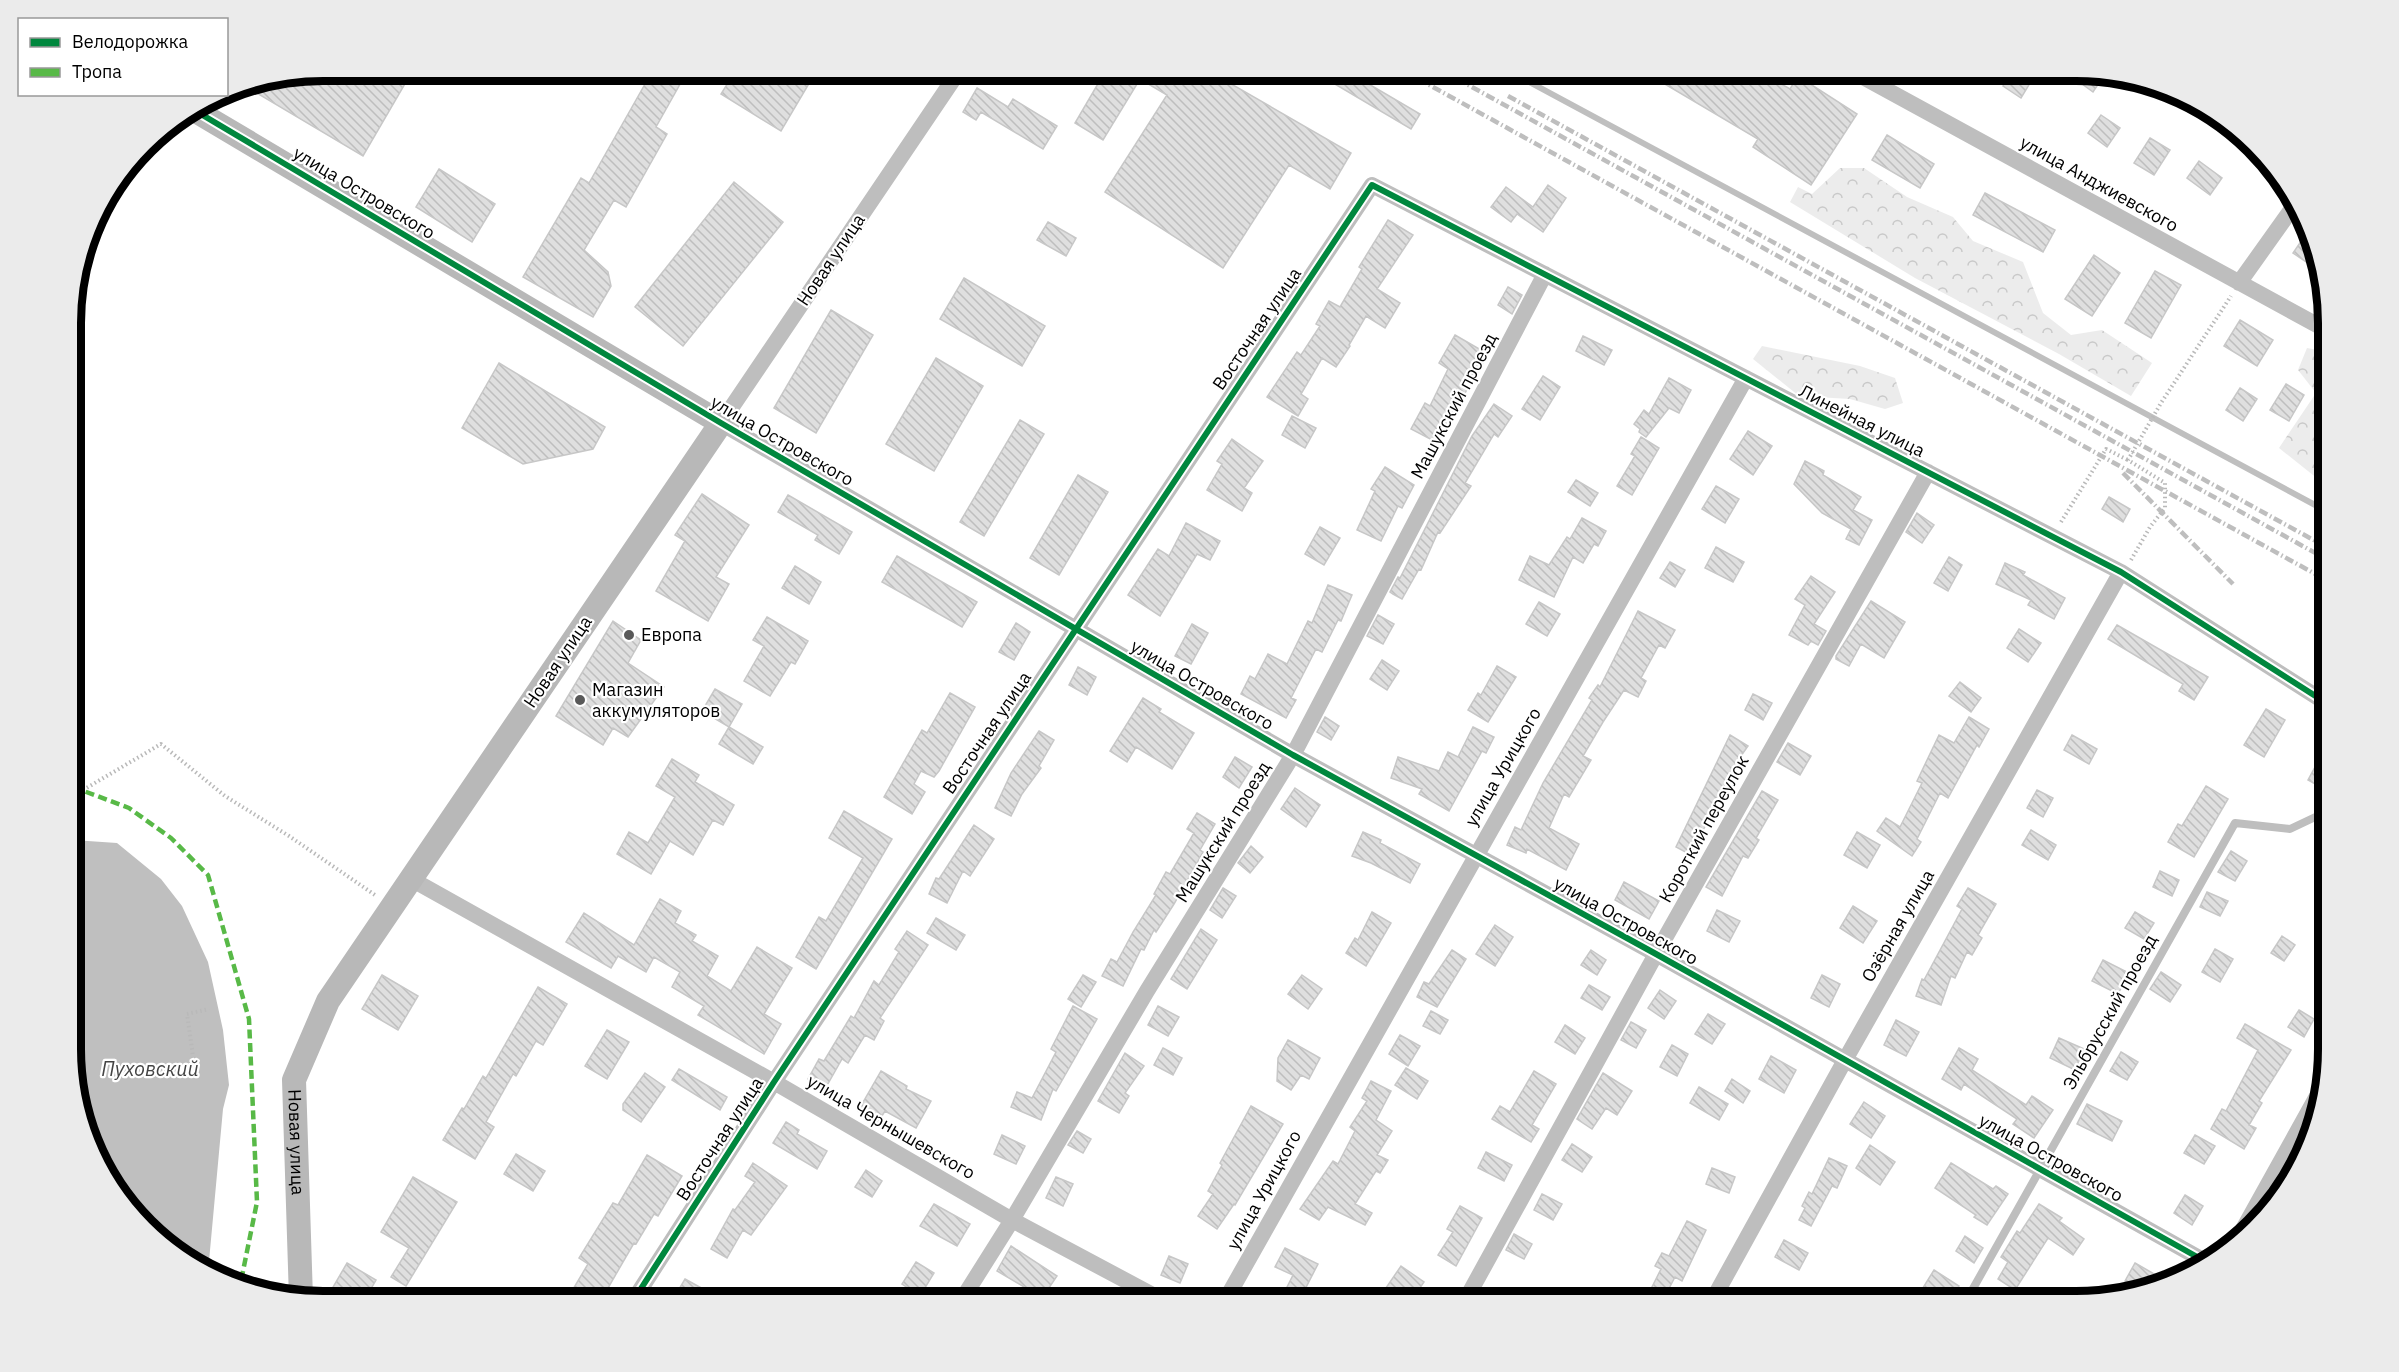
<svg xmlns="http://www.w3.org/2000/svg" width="2399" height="1372" font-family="'IBM Plex Sans',sans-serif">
  <defs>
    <pattern id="forest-crowns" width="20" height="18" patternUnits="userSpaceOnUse" patternTransform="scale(1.5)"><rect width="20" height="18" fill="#ececec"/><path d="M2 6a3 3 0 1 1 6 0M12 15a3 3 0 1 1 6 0" fill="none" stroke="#c9c9c9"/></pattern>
    <pattern id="building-back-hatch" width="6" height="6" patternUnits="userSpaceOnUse" patternTransform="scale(1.5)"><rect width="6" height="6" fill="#dfdfdf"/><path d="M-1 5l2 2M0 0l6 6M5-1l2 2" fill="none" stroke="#bebebe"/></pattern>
  </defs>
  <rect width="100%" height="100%" fill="#fff"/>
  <path fill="url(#forest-crowns)" d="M2151 83 2202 104 2207 109 2203 118 2151 90Z
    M1840 168H1864L1907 197 1953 217 1973 241 2023 262 2043 313 2071 335 2102 330 2152 363 2131 396 2059 354 1915 278 1790 202 1798 187 1812 194Z
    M1762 346 1860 366 1895 378 1903 403 1885 409 1850 399 1799 396 1753 359Z
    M2307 348 2328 352V487L2279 448 2316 393 2298 370Z"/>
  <path fill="#bfbfbf" d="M73 840 117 843 161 879 182 906 208 962 223 1030 229 1085 223 1109 208 1272 197 1268 113 1190 73 1082Z"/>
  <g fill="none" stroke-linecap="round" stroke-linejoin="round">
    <path stroke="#bfbfbf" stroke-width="6" d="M1509 71 2328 512"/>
  </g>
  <path fill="url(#building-back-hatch)" stroke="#c7c7c7" stroke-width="1.5" d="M323 70H413L363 156 245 86Z
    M653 70H688L656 127 667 134 626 207 614 200 584 250 608 272 611 286 593 317 523 277 581 178 589 183Z
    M736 70H817L781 131 721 94Z
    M1106 70H1207L1351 153 1330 189 1289 165 1223 268 1105 192 1167 95 1140 79 1103 140 1075 123Z
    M1311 70H1345L1420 114 1411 129Z
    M1641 70H1757L1790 89 1798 76 1857 114 1811 185 1753 147 1758 139Z
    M2012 70H2038L2021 98 2003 86Z
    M2063 70H2076L2105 74 2093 92Z
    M977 88 1008 107 1013 99 1057 126 1043 149 981 112 976 120 963 112Z
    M2101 115 2120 128 2107 147 2088 133Z
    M1887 135 1934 164 1920 188 1872 160Z
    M2150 138 2170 150 2154 175 2134 163Z
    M2199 161 2222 178 2210 195 2187 178Z
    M439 169 495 204 472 242 416 207Z
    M734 182 783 222 683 346 635 307Z
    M1548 185 1566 198 1543 232 1517 214 1511 222 1491 207 1506 187 1533 207Z
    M1985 193 2055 230 2043 252 1973 215Z
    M1388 220 1413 235 1377 289 1400 303 1385 328 1366 316 1349 345 1350 346 1336 367 1322 358 1301 394 1308 399 1298 416 1267 397 1297 352 1301 355 1320 326 1316 324 1329 301 1340 307 1362 269 1359 267Z
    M1048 222 1076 238 1066 256 1037 240Z
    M2306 234 2314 239 2318 257 2312 266 2293 253Z
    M2094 255 2120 273 2092 316 2065 299Z
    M2155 271 2181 285 2151 338 2125 323Z
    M964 278 1045 326 1022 366 940 319Z
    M1508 287 1522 295 1512 314 1498 305Z
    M831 310 873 335 816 433 774 408Z
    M2240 320 2273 340 2257 366 2224 346Z
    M1455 335 1488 354 1473 382 1471 381 1456 412 1453 410 1436 442 1411 429 1425 403 1430 406 1448 369 1439 363Z
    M1583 336 1612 350 1604 365 1576 351Z
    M936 358 983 386 934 471 886 444Z
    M499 363 605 427 593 449 523 464 462 428Z
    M1543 376 1560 387 1540 420 1522 409Z
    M1669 378 1691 390 1679 413 1669 408 1646 437 1639 432 1640 429 1634 424 1644 410 1649 414Z
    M2286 384 2304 395 2289 421 2270 410Z
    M2240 388 2257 399 2243 421 2226 410Z
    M1494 404 1512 416 1498 437 1494 434 1465 483 1471 486 1440 533 1438 532 1421 570 1419 569 1402 599 1393 594 1390 592 1398 577 1400 578 1472 436Z
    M1292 416 1316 428 1305 448 1282 435Z
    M1020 420 1044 434 984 536 960 522Z
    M1748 431 1772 446 1753 475 1730 459Z
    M1641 437 1659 448 1632 495 1617 486 1635 456 1631 454Z
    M1232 439 1263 461 1244 488 1252 493 1242 511 1207 490 1222 464 1217 461Z
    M1805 461 1824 471 1823 475 1861 497 1853 510 1872 520 1859 545 1846 539 1851 529 1822 513 1794 484Z
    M1385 467 1414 485 1402 508 1398 506 1381 541 1357 530 1375 491 1371 489Z
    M1078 475 1108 492 1059 575 1030 558Z
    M1576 480 1598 493 1590 506 1568 492Z
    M1716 486 1739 499 1725 523 1702 509Z
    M702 494 749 525 716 577 729 584 708 621 656 591 685 541 675 535Z
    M788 495 852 532 839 554 815 540 818 535 778 512Z
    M2109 497 2130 509 2123 522 2102 509Z
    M1917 513 1934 525 1922 543 1906 532Z
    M1582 518 1606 531 1598 546 1594 544 1583 563 1573 557 1554 597 1519 580 1530 556 1549 565 1567 537 1570 539Z
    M1186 523 1220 541 1210 560 1197 554 1160 616 1128 595 1158 549 1169 556Z
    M1320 527 1340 538 1324 565 1305 554Z
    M1716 547 1744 562 1733 582 1705 568Z
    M897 556 977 602 962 627 882 582Z
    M1949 557 1962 565 1948 591 1934 583Z
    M1670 562 1685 570 1675 587 1660 578Z
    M2005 563 2025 572 2023 575 2065 598 2054 619 2028 605 2031 600 1996 584Z
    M795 566 821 582 809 604 782 588Z
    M1811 576 1835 592 1814 624 1826 631 1818 645 1811 641 1808 645 1789 635 1805 605 1795 599Z
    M1328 585 1352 595 1341 621 1338 620 1322 652 1316 649 1291 698 1296 700 1286 718 1241 694 1250 676 1255 679 1268 654 1287 664 1308 621 1312 623Z
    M1871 601 1905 622 1884 658 1861 644 1849 666 1836 659V656Z
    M1539 602 1560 614 1547 636 1526 624Z
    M1638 611 1675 630 1665 648 1659 645 1641 678 1646 681 1638 697 1624 690 1603 722 1583 756 1591 760 1569 797 1564 794 1549 828 1579 844 1566 870 1527 849 1526 853 1507 845 1515 827 1521 830 1543 783 1592 700 1589 698 1598 685 1600 687Z
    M1378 615 1394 624 1383 644 1367 636Z
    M767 617 808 641 795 664 791 662 770 696 744 681 764 646 753 640Z
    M613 621 641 640 628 663 664 687 628 737 613 728 603 745 556 716Z
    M1016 623 1030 632 1014 660 999 652Z
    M1192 624 1208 633 1191 664 1175 656Z
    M2117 625 2208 677 2194 700 2179 691 2183 684 2108 639Z
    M2019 629 2041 643 2028 662 2007 648Z
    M1382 660 1399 671 1387 690 1370 679Z
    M1497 666 1516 677 1488 722 1468 710 1478 693 1481 695Z
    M1078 667 1096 677 1087 695 1069 685Z
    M1960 682 1981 698 1971 712 1949 696Z
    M715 689 742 704 729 727 702 711Z
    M950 693 975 707 939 771 934 777 921 771 914 784 925 792 912 814 884 797 922 730 927 733Z
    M1753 694 1772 703 1763 720 1745 710Z
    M1143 698 1161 709 1159 712 1194 733 1172 769 1136 747 1127 762 1110 751Z
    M2266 709 2285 720 2264 757 2244 745Z
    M1325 717 1339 726 1331 740 1317 732Z
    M1969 717 1989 729 1979 747 1977 745 1948 798 1940 793 1917 839 1921 842 1912 856 1877 831 1886 818 1900 827 1922 783 1917 781 1939 735 1954 743Z
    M729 727 763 747 753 764 719 744Z
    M1473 727 1494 737 1486 753 1482 751 1449 811 1419 794 1422 789 1391 778 1398 757 1439 771 1448 752 1458 757Z
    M1039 731 1054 740 1039 766 1041 768 1022 794 1011 816 995 808 1011 773Z
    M1730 735 1748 746 1736 763 1691 855 1676 847Z
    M2072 735 2097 749 2089 764 2064 750Z
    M1788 743 1811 756 1800 775 1777 762Z
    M1235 757 1252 767 1239 788 1223 777Z
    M672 759 699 775 695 782 734 805 723 825 713 820 693 855 670 841 651 874 617 854 629 832 648 843 675 797 656 786Z
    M2315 767 2328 774 2322 788 2308 780Z
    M2206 786 2228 799 2194 857 2168 842 2178 824 2182 826Z
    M1295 788 1320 805 1306 827 1281 809Z
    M2037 790 2053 798 2043 817 2027 808Z
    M1762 791 1778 800 1756 838 1759 840 1748 858 1743 856 1722 896 1706 887Z
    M844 811 892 839 816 969 796 957 819 917 826 921 863 858 829 838Z
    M1197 813 1215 824 1200 850 1203 852 1174 904 1156 932 1154 930 1144 950 1141 949 1123 986 1102 976 1111 959 1117 962 1133 932 1156 895 1154 894 1166 872 1170 874 1194 833 1187 829Z
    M974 825 994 839 970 876 963 871 947 903 929 894 936 878 939 879Z
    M2031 830 2056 845 2048 860 2022 845Z
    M1363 832 1381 840 1380 843 1420 864 1410 883 1371 863 1352 856Z
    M1857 832 1880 845 1867 868 1844 855Z
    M1251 846 1263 857 1250 873 1238 863Z
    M2231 851 2247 861 2235 881 2218 872Z
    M2160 871 2179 880 2172 896 2153 887Z
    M1624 882 1659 901 1649 919 1615 900Z
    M1223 888 1236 896 1222 918 1210 910Z
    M1968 888 1996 904 1978 935 1982 938 1972 955 1967 952 1955 978 1951 976 1941 1005 1916 996 1922 979 1924 980 1962 909 1957 906Z
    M2207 892 2228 901 2220 916 2200 907Z
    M660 899 681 911 675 923 696 935 692 941 718 956 707 976 731 991 757 947 792 968 764 1014 781 1024 764 1054 698 1015 704 1006 672 987 680 972 654 957 646 972 618 956 611 968 566 942 584 913 634 945Z
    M1853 906 1877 921 1863 943 1840 928Z
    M1717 910 1740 921 1729 942 1707 931Z
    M1372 912 1391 923 1366 966 1346 953 1355 938 1358 940Z
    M2135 912 2154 923 2144 939 2125 928Z
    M936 918 965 935 956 950 927 933Z
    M1495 925 1513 937 1495 966 1476 954Z
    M1201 929 1217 940 1187 989 1171 979Z
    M907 931 928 945 880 1018 884 1021 874 1040 865 1035 848 1063 842 1059 825 1089 808 1079 819 1059 824 1061 851 1016 854 1018 874 981 879 985 899 952 895 949Z
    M2282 936 2295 945 2284 961 2271 953Z
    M2215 949 2233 959 2220 982 2202 972Z
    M1452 950 1466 959 1437 1007 1417 997 1424 982 1429 984Z
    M1591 950 1606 960 1597 975 1581 965Z
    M2103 960 2129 973 2118 994 2092 981Z
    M2161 972 2181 985 2170 1002 2150 989Z
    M382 975 418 996 398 1030 362 1009Z
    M1083 975 1096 982 1081 1007 1068 999Z
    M1302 975 1322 989 1308 1009 1288 994Z
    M1822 975 1840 984 1829 1007 1811 998Z
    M1589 985 1610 997 1602 1010 1581 998Z
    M538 987 567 1004 543 1045 536 1041 516 1076 513 1074 486 1122 494 1127 475 1159 443 1140 462 1108 464 1109 483 1076 486 1078Z
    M1660 990 1676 1001 1664 1019 1648 1008Z
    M1073 1006 1097 1019 1056 1091 1053 1089 1041 1120 1011 1107 1017 1092 1032 1098 1056 1052 1051 1049Z
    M1158 1006 1179 1017 1168 1036 1148 1025Z
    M2299 1010 2314 1019 2304 1037 2288 1027Z
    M1431 1011 1448 1020 1440 1034 1423 1026Z
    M1708 1014 1725 1024 1712 1044 1695 1034Z
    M1896 1020 1919 1032 1906 1056 1884 1045Z
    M1631 1022 1646 1030 1636 1048 1621 1040Z
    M2245 1024 2291 1050 2259 1101 2262 1103 2249 1125 2256 1128 2244 1149 2211 1129 2222 1109 2226 1111 2258 1050 2237 1038Z
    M1565 1025 1585 1038 1575 1054 1555 1042Z
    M607 1030 629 1042 607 1079 585 1066Z
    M1400 1035 1420 1046 1408 1066 1389 1054Z
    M2059 1038 2084 1049 2075 1070 2050 1058Z
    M1288 1040 1320 1058 1309 1079 1301 1075 1291 1090 1277 1081 1278 1058Z
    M1672 1045 1688 1054 1677 1076 1660 1067Z
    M1163 1048 1182 1058 1173 1075 1154 1065Z
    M1959 1048 1978 1059 1972 1070 2026 1105 2032 1096 2053 1110 2034 1138 2013 1124 2017 1119 1964 1084 1961 1090 1942 1079Z
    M2121 1052 2138 1062 2127 1080 2110 1071Z
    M1125 1053 1144 1066 1125 1093 1129 1096 1119 1113 1098 1101Z
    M1771 1056 1796 1070 1784 1093 1759 1079Z
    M1406 1068 1428 1081 1417 1099 1395 1085Z
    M679 1069 727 1097 720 1110 672 1080Z
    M881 1071 907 1086 906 1089 931 1101 916 1128 885 1111 878 1122 858 1111Z
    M1534 1071 1556 1084 1532 1125 1539 1129 1531 1142 1492 1119 1500 1106 1510 1112Z
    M645 1073 665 1087 641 1122 623 1110V1104Z
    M1603 1073 1632 1091 1617 1115 1606 1108 1592 1129 1577 1119Z
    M1732 1079 1750 1091 1743 1103 1725 1091Z
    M1371 1081 1391 1091 1376 1120 1392 1131 1377 1155 1388 1160 1380 1173 1376 1171 1355 1204 1372 1213 1365 1225 1328 1207 1319 1220 1300 1209 1333 1161 1338 1164 1355 1131 1350 1127 1367 1101 1362 1098Z
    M1699 1087 1728 1104 1719 1120 1690 1103Z
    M1864 1102 1885 1116 1871 1138 1850 1124Z
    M2087 1104 2122 1121 2112 1141 2077 1124Z
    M1251 1106 1283 1124 1235 1205 1234 1204 1217 1229 1198 1216 1213 1194 1208 1191 1222 1165 1220 1163Z
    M786 1122 799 1130 797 1134 827 1151 817 1169 773 1143Z
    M1077 1131 1091 1139 1083 1153 1068 1145Z
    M1002 1135 1025 1146 1016 1164 994 1154Z
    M2195 1135 2215 1146 2204 1164 2184 1153Z
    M1572 1144 1592 1157 1582 1172 1562 1160Z
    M1870 1145 1895 1162 1880 1185 1856 1168Z
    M1486 1152 1512 1165 1504 1181 1478 1168Z
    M516 1154 545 1171 533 1191 504 1174Z
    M647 1155 682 1176 658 1216 654 1214 636 1244 634 1243 608 1288 613 1291 606 1301H566L588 1264 579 1258 613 1203 618 1205Z
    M1829 1158 1847 1166 1837 1188 1832 1186 1811 1226 1799 1220 1805 1208 1802 1206 1809 1192 1812 1194Z
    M753 1163 787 1186 751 1235 743 1230 727 1258 711 1249 733 1209 735 1210 755 1182 745 1176Z
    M1951 1163 1993 1189 1996 1186 2008 1194 1987 1225 1974 1217 1976 1215 1935 1188Z
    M1712 1168 1735 1177 1729 1193 1706 1184Z
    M866 1170 882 1181 872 1197 855 1187Z
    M413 1177 457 1202 406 1286 391 1277 409 1248 381 1232Z
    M1056 1177 1073 1184 1063 1206 1046 1198Z
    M1542 1194 1562 1204 1553 1220 1534 1210Z
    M2185 1195 2203 1206 2192 1225 2174 1213Z
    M934 1204 970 1224 957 1246 920 1226Z
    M2039 1204 2062 1218 2059 1221 2084 1239 2073 1255 2048 1238 2015 1290 1998 1279 2008 1262 2001 1257 2017 1231 2020 1233Z
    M1460 1206 1482 1218 1456 1266 1438 1255 1453 1232 1447 1229Z
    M1687 1221 1706 1230 1682 1281 1675 1277 1665 1296 1651 1289 1661 1269 1655 1266 1662 1253 1669 1256Z
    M1514 1234 1532 1244 1524 1259 1506 1250Z
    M1965 1236 1983 1248 1974 1263 1956 1251Z
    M1784 1240 1808 1253 1799 1270 1775 1257Z
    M1011 1246 1057 1276 1040 1301H1036L1023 1293 1026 1288 997 1271Z
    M1285 1248 1318 1264 1299 1301H1280L1293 1275 1275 1267Z
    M1169 1256 1188 1264 1180 1283 1161 1275Z
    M916 1262 934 1273 920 1296 902 1284Z
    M347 1263 376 1280 364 1301H325Z
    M2135 1263 2163 1279 2136 1288 2125 1281Z
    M1401 1266 1424 1282 1411 1301H1377Z
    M1934 1270 1959 1286 1950 1301H1938L1921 1291Z
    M685 1279 725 1301H672Z"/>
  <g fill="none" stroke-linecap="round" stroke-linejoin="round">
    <path stroke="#b9b9b9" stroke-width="4" stroke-dasharray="1.5 3" stroke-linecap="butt" d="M2061 522 2106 449 2128 460
      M2131 560 2150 527 2165 508V483L2128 460 2161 403 2231 296
      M83 790 161 744 225 796 289 836 375 895
      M194 1063 187 1014 209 1009"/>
    <path stroke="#bebebe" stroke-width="8" d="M1966 1301 2235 823 2290 829 2328 811"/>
    <path stroke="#bebebe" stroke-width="16" d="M959 71 721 423 1293 755 1656 954 2208 1263
      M1852 71 2328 331
      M2239 283 2296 203
      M411 879 774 1082 1012 1220 1164 1301
      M2236 1242 2321 1089
      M633 1301 774 1082 1372 185 2121 572 2328 704
      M961 1301 1012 1220 1147 991 1293 755 1545 274
      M1225 1301 1746 378
      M1465 1301 1656 954 1928 472
      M1712 1301 1845 1060 2121 572"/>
    <path stroke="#b8b8b8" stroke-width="24" id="s1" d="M194 110 721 423 328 1001 294 1080 301 1299"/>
    <path stroke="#bebebe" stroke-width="4.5" stroke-dasharray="9 3 1.5 3" stroke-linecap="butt" d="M1404 71 2328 581
      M1443 71 2328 560
      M1508 96 2328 548
      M2123 473 2233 584"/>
    <path stroke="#58b947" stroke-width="4.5" stroke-dasharray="9 4.5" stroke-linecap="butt" d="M73 787 129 808 171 838 208 875 249 1019 257 1202 240 1286"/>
    <g stroke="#fff" stroke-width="10">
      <path id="cycleway" d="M194 110 721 423 1293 755 1656 954 2208 1263
        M633 1301 774 1082 1372 185 2121 572 2328 704"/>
    </g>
    <use href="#cycleway" stroke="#00873e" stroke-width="6"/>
  </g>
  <g fill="#595959" stroke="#fff" stroke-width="2">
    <circle cx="629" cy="635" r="6"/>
    <circle cx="580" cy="700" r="6"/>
  </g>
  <g text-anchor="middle" stroke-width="4.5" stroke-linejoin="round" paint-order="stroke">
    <g font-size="18" fill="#000" stroke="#fff">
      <text transform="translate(2099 184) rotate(29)" y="6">улица Анджиевского</text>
      <text transform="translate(364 193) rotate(31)" y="6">улица Островского</text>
      <text transform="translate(831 260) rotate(-56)" y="6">Новая улица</text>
      <text transform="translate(1257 329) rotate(-56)" y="6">Восточная улица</text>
      <text transform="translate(1454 406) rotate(-62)" y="6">Машукский проезд</text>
      <text transform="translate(1862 421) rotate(27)" y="6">Линейная улица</text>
      <text transform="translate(782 441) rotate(30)" y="6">улица Островского</text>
      <text transform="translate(558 662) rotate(-56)" y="6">Новая улица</text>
      <text transform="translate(1202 685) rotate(30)" y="6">улица Островского</text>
      <text transform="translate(987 733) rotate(-56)" y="6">Восточная улица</text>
      <text transform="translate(1503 767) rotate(-60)" y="6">улица Урицкого</text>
      <text transform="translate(1704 829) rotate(-61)" y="6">Короткий переулок</text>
      <text transform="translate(1223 832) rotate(-58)" y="6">Машукский проезд</text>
      <text transform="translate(1626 921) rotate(29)" y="6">улица Островского</text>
      <text transform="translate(1898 926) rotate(-60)" y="6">Озёрная улица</text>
      <text transform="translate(2110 1012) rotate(-61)" y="6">Эльбрусский проезд</text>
      <text transform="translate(891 1127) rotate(30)" y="6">улица Чернышевского</text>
      <text transform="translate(720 1139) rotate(-57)" y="6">Восточная улица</text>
      <text dy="6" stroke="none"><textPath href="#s1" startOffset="1460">Новая улица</textPath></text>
      <text transform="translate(2051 1158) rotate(29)" y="6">улица Островского</text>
      <text transform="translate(1264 1190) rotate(-61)" y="6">улица Урицкого</text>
    </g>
    <g font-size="18" fill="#000" stroke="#fff" text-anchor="start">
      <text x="641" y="641">Европа</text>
      <text x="592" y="696">Магазин<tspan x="592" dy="21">аккумуляторов</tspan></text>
    </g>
    <g font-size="20" font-style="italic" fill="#444" stroke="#fff">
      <text x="150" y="1076">Пуховский</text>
    </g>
  </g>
  <path d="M0 0H2399V1372H0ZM323 81H2076A242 242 0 0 1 2318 323V1049A242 242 0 0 1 2076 1291H323A242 242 0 0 1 81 1049V323A242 242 0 0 1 323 81Z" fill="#ebebeb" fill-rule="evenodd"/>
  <path fill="none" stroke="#000" stroke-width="8" d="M323 81H2076A242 242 0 0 1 2318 323V1049A242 242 0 0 1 2076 1291H323A242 242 0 0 1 81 1049V323A242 242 0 0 1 323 81Z"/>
  <rect x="18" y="18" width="210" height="78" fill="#ffffff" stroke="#999999" stroke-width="1.5"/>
  <rect x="30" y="38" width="30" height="9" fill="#00873e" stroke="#999999" stroke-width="1.5"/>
  <text x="72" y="48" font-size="18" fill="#000000">Велодорожка</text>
  <rect x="30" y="68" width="30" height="9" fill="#58b947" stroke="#999999" stroke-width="1.5"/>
  <text x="72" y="78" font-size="18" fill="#000000">Тропа</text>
</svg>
